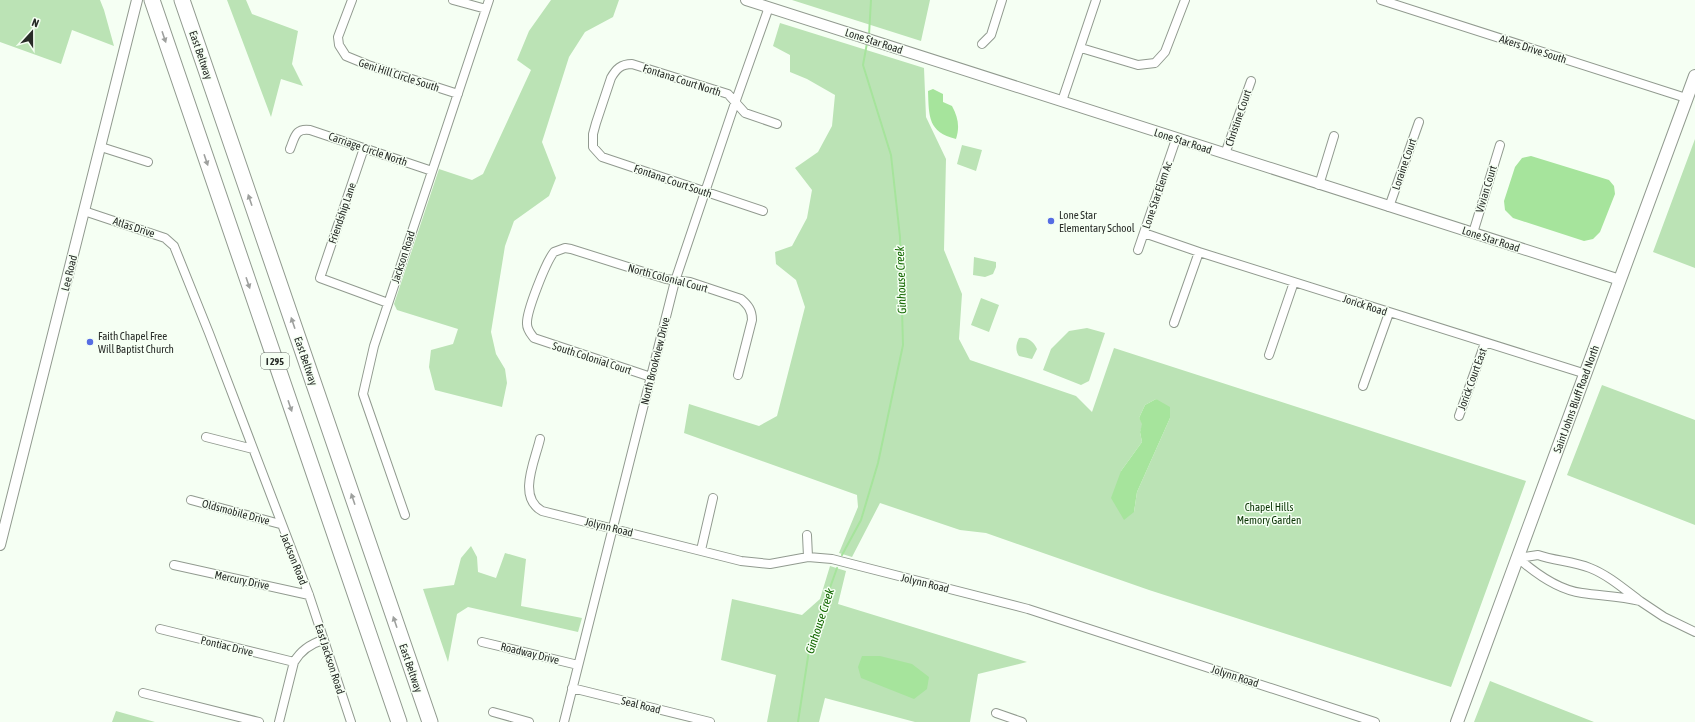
<svg xmlns="http://www.w3.org/2000/svg" width="1695" height="722" font-family="'Asap Condensed',sans-serif">
  <rect width="100%" height="100%" fill="#f5fff3"/>
  <path fill="#bbe3b5" fill-rule="evenodd" d="M0 0H100L104 10 114 46 72 30 61 64 0 42Z
    M227 0H246L252 14 298 31 292 64 303 86 281 79 271 117Z
    M551 0H619L613 17 585 32 569 57 542 142 556 178 549 196 514 221 505 246 491 332 496 354 505 369 507 383 502 407 435 390 429 367 431 350 453 344 458 329 397 310 394 304 439 169 472 180 483 174 531 70 517 60 529 31Z
    M792 0H930L921 41Z
    M780 23 924 68 926 117 946 159 944 250 962 294 959 339 970 360 1076 396 1092 412 1114 348 1526 481 1451 687 1149 590 986 533 960 530 880 503 852 557 839 553 858 507 857 495 684 433 689 404 759 426 777 416 805 307 796 280 776 264 775 252 792 246 807 218 812 190 795 168 818 152 832 126 835 95 807 79 790 72V55L773 46ZM1156 399 1170 418 1137 492 1134 512 1121 471 1142 442 1140 432 1143 424 1139 418 1145 405Z
    M1695 139V268L1653 252Z
    M962 145 982 150 976 171 957 164Z
    M974 257 996 262V267L993 274 985 277 973 275Z
    M981 298 999 305 989 332 971 325Z
    M1087 328 1105 333 1089 381 1081 385 1043 370 1051 349 1069 331Z
    M1019 338C1028 337 1033 341 1037 349L1032 359 1019 356C1015 350 1016 344 1019 338Z
    M1602 385 1695 420V525L1567 475Z
    M471 546 477 557 478 572 496 578 505 553 526 559 521 606 582 618 578 632 468 607 457 614 448 662 423 589 454 585 461 558Z
    M830 566 846 571 838 604 1027 662 978 674 970 722H915L825 698 819 722H767L776 675 721 660 732 599 802 615 820 599Z
    M1490 681 1594 722H1474Z
    M116 711 155 722H112Z"/>
  <path fill="#a6e49c" d="M933 89 943 94V102L952 106C958 117 960 127 956 139 928 132 929 117 928 91Z
    M1531 156 1609 180 1614 186 1615 194 1600 232 1593 239 1584 241 1513 218 1505 210 1504 201 1515 167 1522 158Z
    M1156 399 1170 407V418L1137 492 1134 512 1124 520 1111 498 1121 471 1142 442 1140 432 1142 424 1139 418 1145 405Z
    M862 656H880L912 664 929 677 927 689 914 699 861 678 858 667Z"/>
  <g fill="none" stroke-linecap="round" stroke-linejoin="round">
    <path stroke="#a6e49c" stroke-width="2" d="M869 35 871 0
      M842 555 861 520 878 463 903 345 900 237 891 155 863 65 867 43
      M798 722 810 644 837 568"/>
    <g stroke="#919a8f" stroke-width="10">
      <path id="minor" d="M352 0 338 37 339 45 346 56 368 65 458 94
        M453 0 486 9
        M1381 0 1686 98
        M982 44 991 35 1002 0
        M1081 48 1138 65 1155 63 1165 52 1185 0
        M1062 101 1096 0
        M101 147 148 162
        M364 148 320 278 388 303
        M290 149C295 137 295 128 310 130L432 171
        M1225 154 1251 81
        M1319 185 1334 136
        M1389 207 1419 122
        M84 211 165 238 174 246 209 333 309 595 351 722
        M763 211 602 157 593 147V134L596 123 611 78C616 69 621 64 632 64L728 94 745 113 777 124
        M1144 233 1199 252 1586 374
        M1473 233 1500 145
        M1138 250 1176 139
        M1174 323 1199 252
        M1269 355 1294 282
        M651 377 534 338C531 334 527 330 527 324 526 312 546 262 554 252L565 248 571 249 666 279 690 282 741 299C748 305 752 310 752 320L738 375
        M1363 386 1389 313
        M1459 416 1485 343
        M206 437 253 449
        M540 439C535 461 517 497 542 511L741 561 770 564 808 557 832 559 1028 609 1375 722
        M191 500 280 524
        M405 515 363 394 374 346 489 0
        M807 535 808 557
        M701 550 713 498
        M1538 555C1555 561 1573 561 1590 568 1608 575 1624 589 1640 601 1620 596 1602 596 1582 593 1558 590 1535 573 1518 558Z
        M174 565 309 595
        M1640 601 1664 617 1695 632
        M160 629 294 662
        M482 642 578 665
        M572 688 710 722
        M143 693 259 722
        M493 712 529 722
        M996 713 1022 722
        M279 722 294 662C301 650 310 644 323 640
        M564 722 675 281 735 103 769 7"/>
    </g>
    <g stroke="#919a8f" stroke-width="12">
      <path id="tertiary" d="M746 0 1620 280
        M0 545 137 0"/>
    </g>
    <g stroke="#919a8f" stroke-width="14">
      <path id="secondary" d="M1457 722 1695 76"/>
    </g>
    <g stroke="#919a8f" stroke-width="17">
      <path id="motorway" d="M152 0 399 722
        M182 0 430 722"/>
    </g>
    <use href="#minor" stroke="#fff" stroke-width="8"/>
    <use href="#tertiary" stroke="#fff" stroke-width="10"/>
    <use href="#secondary" stroke="#fff" stroke-width="12"/>
    <use href="#motorway" stroke="#fff" stroke-width="15"/>
  </g>
  <defs><path id="oneway-solid" d="M-6-.8H1V-3.2L6.5 0L1 3.2V.8H-6Z"/></defs>
  <g fill="#9ea09e">
    <use href="#oneway-solid" transform="translate(164 37) rotate(71)"/>
    <use href="#oneway-solid" transform="translate(206 160) rotate(71)"/>
    <use href="#oneway-solid" transform="translate(250 200) rotate(-109)"/>
    <use href="#oneway-solid" transform="translate(248 283) rotate(71)"/>
    <use href="#oneway-solid" transform="translate(293 323) rotate(-109)"/>
    <use href="#oneway-solid" transform="translate(290 406) rotate(71)"/>
    <use href="#oneway-solid" transform="translate(353 499) rotate(-109)"/>
    <use href="#oneway-solid" transform="translate(395 622) rotate(-109)"/>
  </g>
  <g fill="#566de3" stroke="#f5fff3" stroke-width="1.5">
    <circle cx="1051" cy="221" r="4"/>
    <circle cx="90" cy="342" r="4"/>
  </g>
  <g text-anchor="middle" stroke-width="3" stroke-linejoin="round" paint-order="stroke">
    <rect fill="#f5fff3" stroke="#656b64" stroke-width="1" x="261" y="353" width="28" height="16" rx="3"/>
    <g font-size="10" font-weight="bold" fill="#272b27">
      <text x="275" y="365">I 295</text>
    </g>
    <g font-size="11" fill="#272b27" stroke="#f5fff3">
      <text transform="translate(874 41) rotate(18)" y="4">Lone Star Road</text>
      <text transform="translate(1533 49) rotate(18)" y="4">Akers Drive South</text>
      <text transform="translate(201 55) rotate(71)" y="4">East Beltway</text>
      <text transform="translate(399 75) rotate(18)" y="4">Geni Hill Circle South</text>
      <text transform="translate(682 80) rotate(18)" y="4">Fontana Court North</text>
      <text transform="translate(1238 118) rotate(-71)" y="4">Christine Court</text>
      <text transform="translate(1183 141) rotate(18)" y="4">Lone Star Road</text>
      <text transform="translate(368 149) rotate(19)" y="4">Carriage Circle North</text>
      <text transform="translate(1404 164) rotate(-71)" y="4">Loraine Court</text>
      <text transform="translate(673 181) rotate(19)" y="4">Fontana Court South</text>
      <text transform="translate(1486 189) rotate(-73)" y="4">Vivian Court</text>
      <text transform="translate(1157 195) rotate(-71)" y="4">Lone Star Elem Ac</text>
      <text transform="translate(342 213) rotate(-71)" y="4">Friendship Lane</text>
      <text transform="translate(134 227) rotate(18)" y="4">Atlas Drive</text>
      <text transform="translate(1491 239) rotate(18)" y="4">Lone Star Road</text>
      <text transform="translate(403 257) rotate(-72)" y="4">Jackson Road</text>
      <text transform="translate(69 273) rotate(-76)" y="4">Lee Road</text>
      <text transform="translate(668 278) rotate(15)" y="4">North Colonial Court</text>
      <text transform="translate(1365 305) rotate(18)" y="4">Jorick Road</text>
      <text transform="translate(592 358) rotate(18)" y="4">South Colonial Court</text>
      <text transform="translate(306 361) rotate(71)" y="4">East Beltway</text>
      <text transform="translate(655 361) rotate(-76)" y="4">North Brookview Drive</text>
      <text transform="translate(1472 379) rotate(-70)" y="4">Jorick Court East</text>
      <text transform="translate(1576 399) rotate(-70)" y="4">Saint Johns Bluff Road North</text>
      <text transform="translate(236 512) rotate(15)" y="4">Oldsmobile Drive</text>
      <text transform="translate(609 527) rotate(14)" y="4">Jolynn Road</text>
      <text transform="translate(294 559) rotate(68)" y="4">Jackson Road</text>
      <text transform="translate(242 580) rotate(12)" y="4">Mercury Drive</text>
      <text transform="translate(925 583) rotate(14)" y="4">Jolynn Road</text>
      <text transform="translate(227 646) rotate(14)" y="4">Pontiac Drive</text>
      <text transform="translate(530 653) rotate(14)" y="4">Roadway Drive</text>
      <text transform="translate(330 659) rotate(72)" y="4">East Jackson Road</text>
      <text transform="translate(411 668) rotate(71)" y="4">East Beltway</text>
      <text transform="translate(1235 676) rotate(18)" y="4">Jolynn Road</text>
      <text transform="translate(641 705) rotate(14)" y="4">Seal Road</text>
    </g>
    <g font-size="11" fill="#272b27" stroke="#f5fff3" text-anchor="start">
      <text x="1059" y="219">Lone Star<tspan x="1059" dy="13">Elementary School</tspan></text>
      <text x="98" y="340">Faith Chapel Free<tspan x="98" dy="13">Will Baptist Church</tspan></text>
    </g>
    <g font-size="11" fill="#093303" stroke="#f5fff3">
      <text x="1269" y="511">Chapel Hills<tspan x="1269" dy="13">Memory Garden</tspan></text>
    </g>
    <g font-size="12" font-style="italic" fill="#136701" stroke="#f5fff3">
      <text transform="translate(901 280) rotate(-92)" y="4">Ginhouse Creek</text>
      <text transform="translate(820 621) rotate(-72)" y="4">Ginhouse Creek</text>
    </g>
  </g>
  <g transform="translate(32 32) rotate(21)" stroke="#f5fff3" stroke-width="3" paint-order="stroke">
  <path d="M0-3L7 15L0 10L-7 15Z" fill="#272b27"/>
  <text y="-6" font-size="11" font-weight="bold" text-anchor="middle" fill="#272b27">N</text>
  </g>
</svg>
